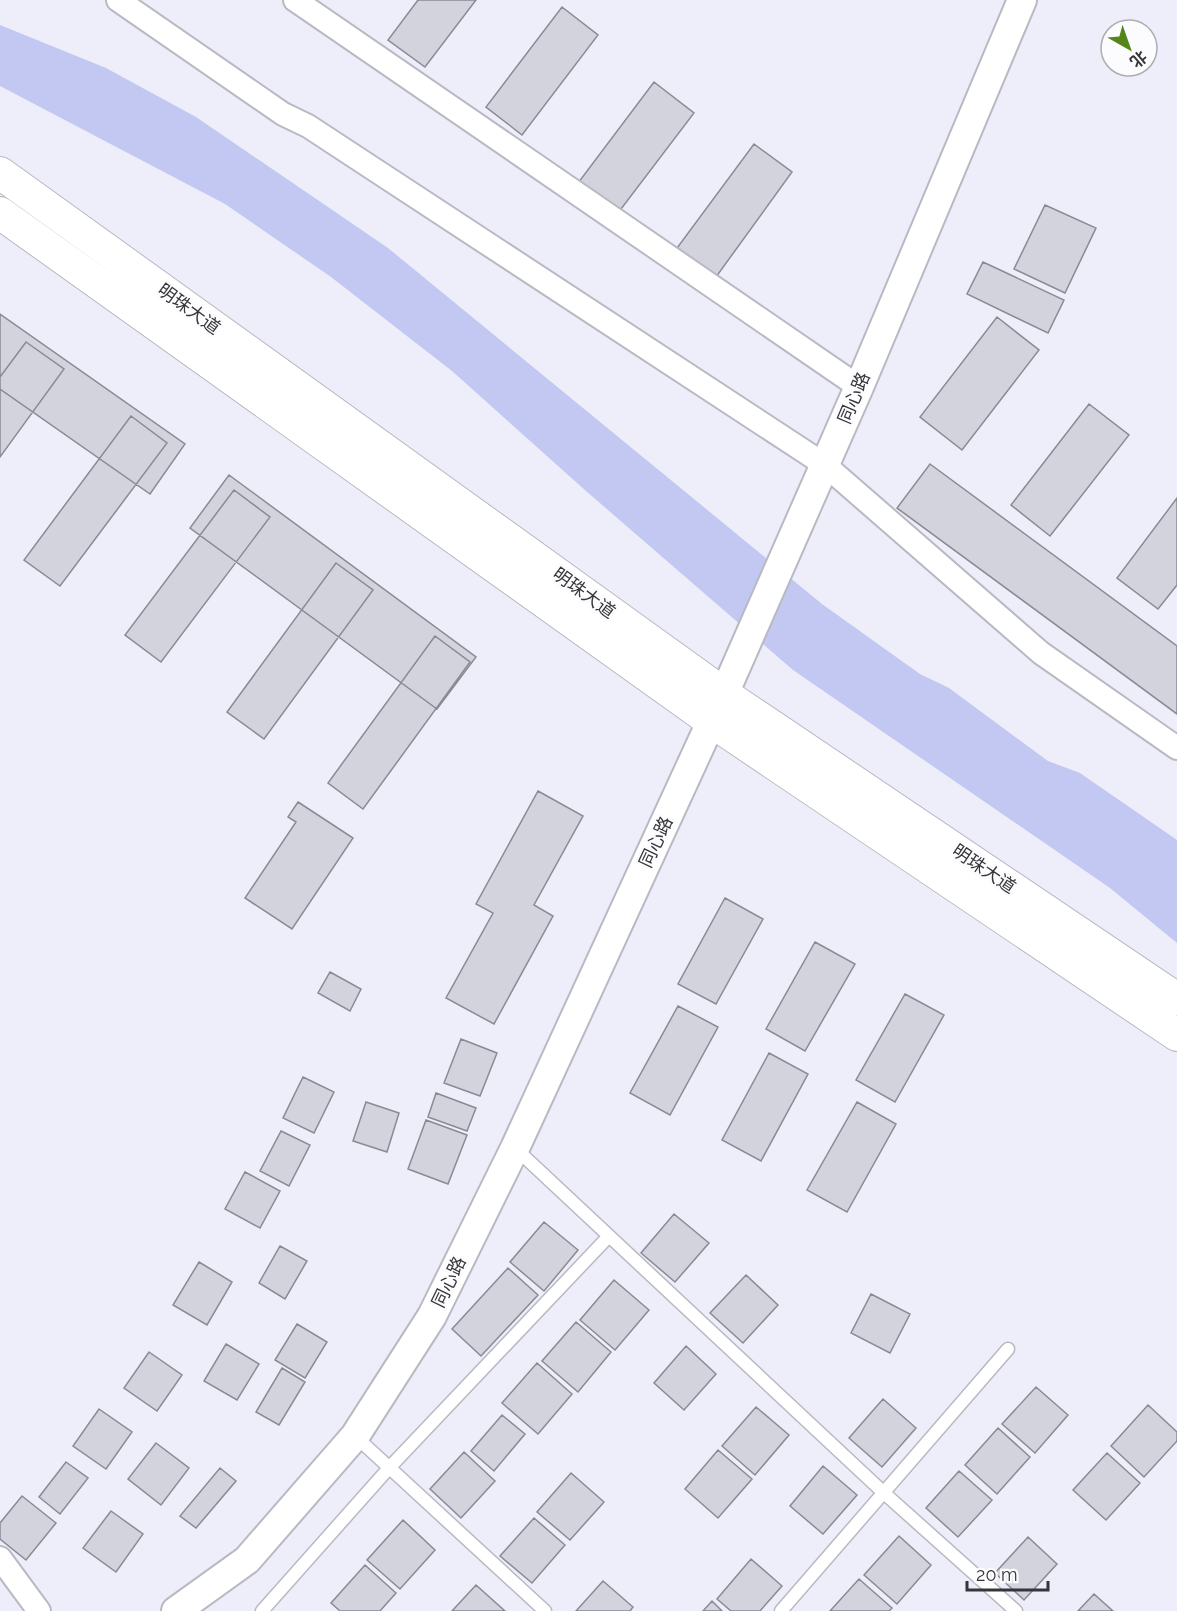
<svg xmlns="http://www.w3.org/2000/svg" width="1177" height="1611" font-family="Raleway,'Noto Sans SC',sans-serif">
  <rect width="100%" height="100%" fill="#edeef9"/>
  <path fill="#c2c8f2" d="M0 25 106 68 196 117 388 248 822 604 920 674 949 688 1048 761 1080 773 1177 840V943L1110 888 793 670 586 491 452 371 331 277 225 204 0 86Z"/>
  <path fill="#d2d3dd" stroke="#898a93" stroke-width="1.5" d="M418 0H476L425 67 388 40Z
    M562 7 598 35 522 135 486 107Z
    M654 82 694 113 618 213 578 183Z
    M754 144 792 172 716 277 677 248Z
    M1045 205 1096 228 1065 293 1014 269Z
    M983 262 1064 300 1048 333 967 294Z
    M0 314 185 444 150 494 0 389Z
    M997 317 1039 350 962 450 920 417Z
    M26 342 64 369 0 457V377Z
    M1089 404 1129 435 1050 536 1011 505Z
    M131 416 167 443 60 586 24 560Z
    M930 464 1177 646V714L897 508Z
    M229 475 476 657 437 709 190 528Z
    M234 490 270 517 161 662 125 635Z
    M1177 498V585L1158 609 1117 578Z
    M336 563 373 590 264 739 227 712Z
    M435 636 470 662 363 809 328 783Z
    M538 791 583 816 534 905 553 916 494 1024 446 998 493 913 476 904Z
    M298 802 353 838 292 929 245 898 296 822 288 817Z
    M725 898 763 919 716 1004 678 984Z
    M815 942 855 964 805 1051 766 1029Z
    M330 972 361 989 350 1011 318 993Z
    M905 994 944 1015 895 1102 856 1080Z
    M678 1006 718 1027 670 1115 630 1093Z
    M461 1039 497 1053 480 1096 444 1083Z
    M769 1053 808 1074 761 1161 722 1140Z
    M303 1077 334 1092 314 1133 283 1118Z
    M436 1093 476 1108 467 1131 428 1117Z
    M366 1102 399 1113 387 1152 353 1141Z
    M857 1102 896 1124 847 1212 807 1190Z
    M426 1120 467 1135 448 1184 408 1169Z
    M281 1131 310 1145 289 1186 260 1171Z
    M245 1172 280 1191 260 1228 225 1209Z
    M674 1214 709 1243 675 1282 641 1253Z
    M544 1222 578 1250 544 1291 510 1262Z
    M280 1246 307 1261 285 1299 259 1283Z
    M199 1262 232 1282 207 1325 173 1305Z
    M508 1268 538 1295 481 1356 452 1329Z
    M746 1275 778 1305 743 1343 710 1313Z
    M614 1280 649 1310 615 1350 580 1320Z
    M871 1294 910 1314 890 1353 851 1333Z
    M576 1322 611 1352 578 1392 542 1361Z
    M297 1324 327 1342 305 1378 275 1360Z
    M226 1344 259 1364 237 1400 204 1381Z
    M686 1346 716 1374 684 1410 654 1383Z
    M149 1352 182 1375 157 1411 124 1388Z
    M537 1363 572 1394 538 1434 502 1403Z
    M282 1368 305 1382 279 1425 256 1412Z
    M1036 1387 1068 1415 1035 1453 1002 1424Z
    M883 1399 916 1428 882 1467 849 1438Z
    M1148 1405 1177 1432V1441L1144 1477 1111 1446Z
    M756 1407 789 1435 755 1475 722 1446Z
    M99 1409 132 1432 106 1469 73 1446Z
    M502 1415 525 1434 494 1471 471 1451Z
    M998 1428 1030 1457 997 1494 965 1465Z
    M156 1443 189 1468 161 1505 128 1479Z
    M718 1450 752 1479 718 1518 685 1489Z
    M464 1452 495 1481 461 1518 430 1489Z
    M1107 1453 1140 1483 1106 1520 1073 1490Z
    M66 1462 88 1478 60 1514 39 1497Z
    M823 1466 857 1495 823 1534 790 1506Z
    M220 1468 236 1481 196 1528 180 1516Z
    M959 1471 992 1500 958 1537 926 1508Z
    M571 1473 604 1502 570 1540 537 1512Z
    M22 1496 56 1523 26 1560 0 1539V1523Z
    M111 1511 143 1534 116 1572 83 1548Z
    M534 1518 565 1545 532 1583 500 1556Z
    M403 1520 435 1550 400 1589 367 1560Z
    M899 1536 931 1565 897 1604 864 1575Z
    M1028 1537 1057 1564 1024 1600 995 1573Z
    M751 1559 782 1586 760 1611H731L717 1599Z
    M365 1565 396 1593 380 1611H340L331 1603Z
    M859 1579 892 1608 889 1611H830Z
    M603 1581 633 1607 630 1611H576Z
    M476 1585 505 1611H452Z
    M1094 1594 1113 1611H1078Z
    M712 1601 722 1611H703Z"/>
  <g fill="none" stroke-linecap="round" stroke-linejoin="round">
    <g stroke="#b8b9c3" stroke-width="15">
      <path id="service" d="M515 1148 884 1493 1016 1611
        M355 1436 545 1611
        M262 1611 389 1468 609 1236
        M781 1611 1008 1349"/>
    </g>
    <g stroke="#b8b9c3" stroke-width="26">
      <path id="minor" d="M118 0 283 114 308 126 825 465 1041 653 1177 748
        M295 0 859 387
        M0 1558 39 1611"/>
    </g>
    <g stroke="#b8b9c3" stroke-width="32">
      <path id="tertiary" d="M176 1611 247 1560 355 1436 432 1316 515 1148 724 694 859 387 1022 0"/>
    </g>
    <g stroke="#b8b9c3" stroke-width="34">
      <path id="secondary" d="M0 173 724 694 1177 999
        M0 213 711 721 1177 1035"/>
    </g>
    <use href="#service" stroke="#fff" stroke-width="12"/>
    <use href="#minor" stroke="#fff" stroke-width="22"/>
    <use href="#tertiary" stroke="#fff" stroke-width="28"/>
    <use href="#secondary" stroke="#fff" stroke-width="32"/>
  </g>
  <g text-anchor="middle" stroke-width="6" stroke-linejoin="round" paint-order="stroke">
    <g font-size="18" fill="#35363a" stroke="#fcfcfe">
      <text transform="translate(189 309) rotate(36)" y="6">明珠大道</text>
      <text transform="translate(854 398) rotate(-67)" y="6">同心路</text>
      <text transform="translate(584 593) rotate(36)" y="6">明珠大道</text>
      <text transform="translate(656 842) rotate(-65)" y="6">同心路</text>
      <text transform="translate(984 869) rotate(34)" y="6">明珠大道</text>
      <text transform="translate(449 1282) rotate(-64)" y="6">同心路</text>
    </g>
  </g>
  <g transform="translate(1129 48) rotate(140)"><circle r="28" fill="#fcfcfe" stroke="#acadb0" stroke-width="1.5"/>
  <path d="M0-4.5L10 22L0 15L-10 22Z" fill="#54861b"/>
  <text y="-9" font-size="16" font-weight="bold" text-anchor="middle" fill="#35363a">北</text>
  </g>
  <path d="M967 1581v9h81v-9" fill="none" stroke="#35363a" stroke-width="3"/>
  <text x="976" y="1581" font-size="18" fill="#35363a" stroke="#fcfcfe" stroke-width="4.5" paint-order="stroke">20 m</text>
</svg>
